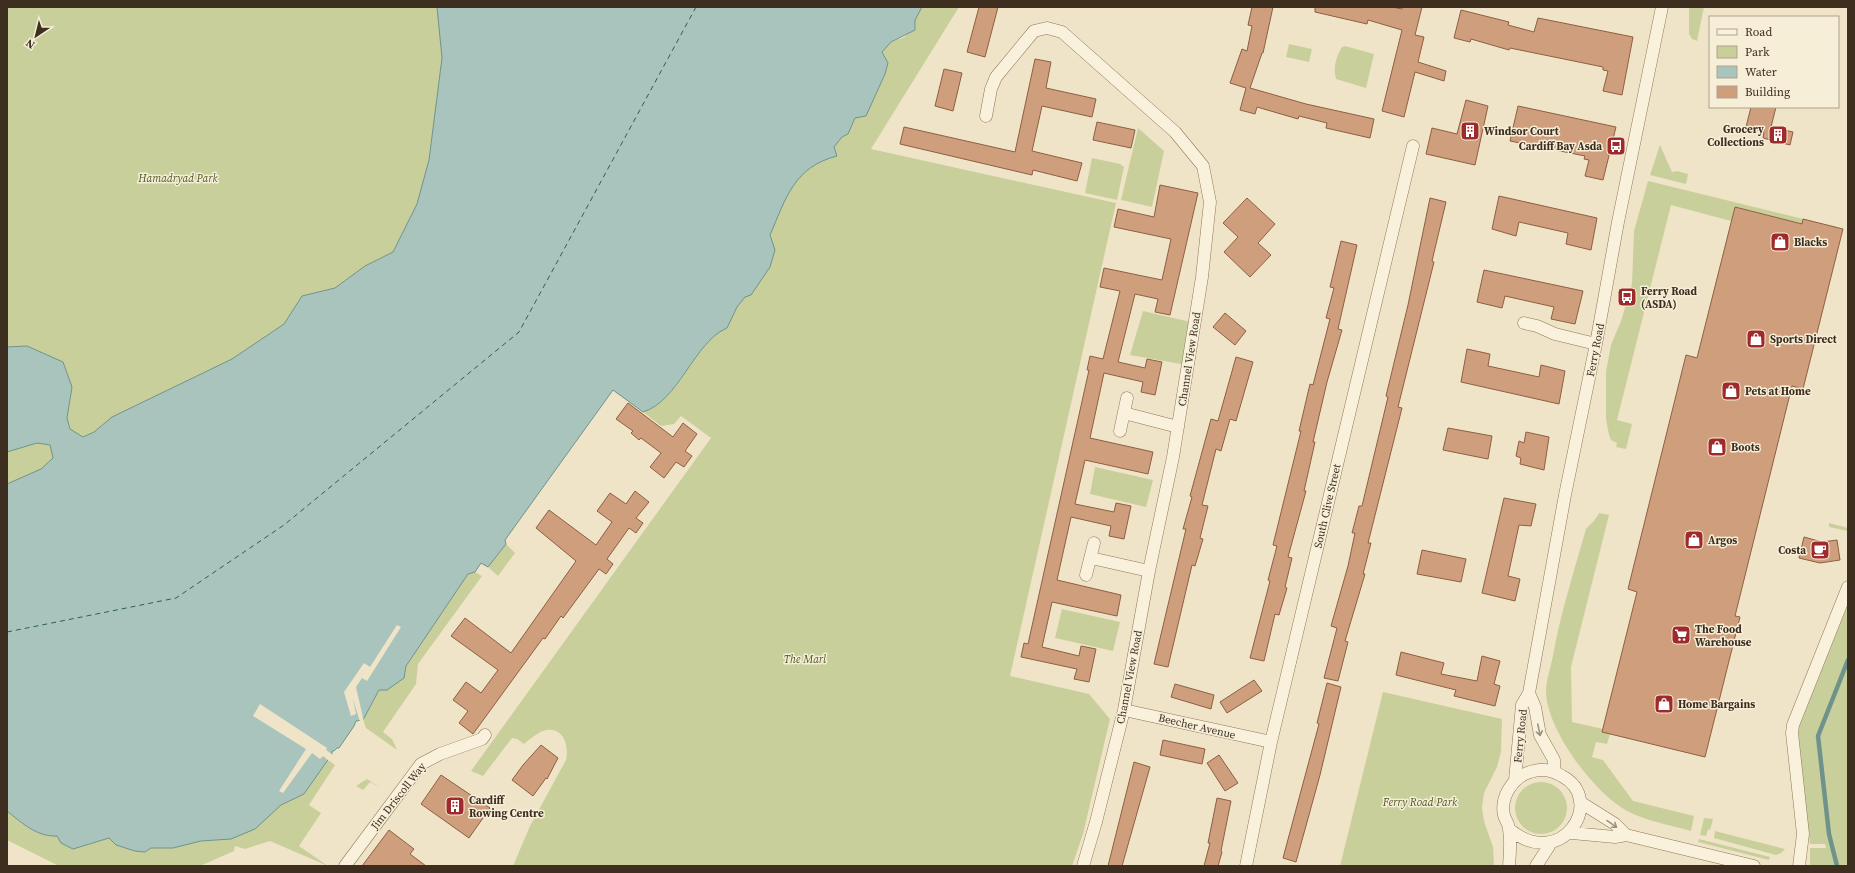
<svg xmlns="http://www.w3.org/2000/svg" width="1855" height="873" font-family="'Source Serif 4',serif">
  <rect width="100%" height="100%" fill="#f0e4c8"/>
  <path fill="#c9cf9b" d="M7 7H437L442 58 429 160 417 204 393 252 365 266 335 288 302 296 284 324 232 359 112 417 94 432 83 437 70 429 67 418 72 387 27 346 7 347Z
    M922 7H959L871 149 1116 203 1010 676 1089 694 1110 719 1083 834 1072 866H513L530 826 566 760C569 746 564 727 546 730 538 732 530 739 524 744L517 739 512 738 483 776 471 771 711 438 681 416 674 424 661 426 643 412C680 401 694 342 727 328L737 307 745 297C759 261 777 203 801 174 810 164 824 159 837 156L834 147 842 137 848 134 855 118 876 95 885 74 888 63 882 52 891 42 905 37Z
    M1689 7H1704L1697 41 1692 39 1689 34Z
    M1289 44 1312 49 1309 62 1286 57Z
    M1345 46 1374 54 1366 88 1336 79C1333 68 1336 57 1342 47Z
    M1138 128 1164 151 1152 207 1121 200Z
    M1660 145 1672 172 1677 171 1688 174 1686 184 1650 175Z
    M1092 158 1120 164 1124 167 1117 200 1085 193Z
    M1648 181 1803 219 1802 224 1735 207 1731 221 1671 205 1617 420 1632 424 1626 449 1616 447 1617 443 1611 440 1609 435 1606 419V372L1611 345 1621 321 1632 284 1634 231Z
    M1143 311 1195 323 1187 365 1130 355Z
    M37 443 50 445 53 458 41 469 7 484V452Z
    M1095 467 1153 480 1146 507 1090 494Z
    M1599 513 1609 515 1571 667 1572 722 1603 729 1610 734 1607 744 1596 742 1592 757 1603 760 1633 801 1694 816 1691 831C1670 825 1646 821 1627 811 1594 793 1546 729 1546 691 1546 680 1551 667 1553 655 1561 612 1574 571 1586 529 1591 523 1596 520 1599 513Z
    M1829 523 1848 528V531L1829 527Z
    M506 544 515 553 498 576 488 567Z
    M475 572 482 576 418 664 416 684 383 732 392 739 397 750 366 728 363 720 380 689 404 678 406 666 468 574Z
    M1848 605V866H1810V848H1826L1825 844H1810L1798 740 1799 727Z
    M1062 609 1120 622 1113 651 1055 638Z
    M1383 692 1502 719 1501 752 1497 767 1484 793 1482 808 1484 821 1493 847 1494 866H1340Z
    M328 760 335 765 309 805 321 813 299 846 328 866 270 841 245 849 235 846 234 851 200 866H67L57 865 7 840V811C22 823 37 837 57 836L73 849 109 838 116 845 145 852 151 848H173L201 841 231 839 271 814 281 805 304 794Z
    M367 779 381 788 370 782 363 790 356 786Z
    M1515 808a26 26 0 1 1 52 0a26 26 0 1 1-52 0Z
    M1704 818 1713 819 1710 830 1708 829 1706 836 1700 835Z
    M1715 831 1785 849 1781 853 1776 855 1714 838Z
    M1699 839 1770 857 1769 860 1698 842Z"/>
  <path fill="#a9c4bc" stroke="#6f938a" d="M437 7H922L915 20V30L891 42 882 52 888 63 885 74 866 116 855 118 848 134 842 137 834 147 837 156C794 167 786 198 770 235L775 250 770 267 751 295 745 297 737 307 727 328C694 342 679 401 643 412L613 390 505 540 506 544 488 567 481 563 475 572 468 574 406 666 404 678 387 690H379L363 720 356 721 354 726 339 748H337L334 751H332V754L304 794 281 805 255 829 231 839 201 841 173 848H151L145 852 135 851 116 845 109 838 73 849 61 843 57 836C37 837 22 823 7 811V484L41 469 53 458 50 445 37 443 7 452V347L27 346 63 362 72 387 67 418 70 429 83 437 94 432 112 417 232 359 284 324 302 296 335 288 365 266 393 252 417 204 429 160 442 58Z"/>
  <path fill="#f0e4c8" d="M397 625 401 627 367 681 362 678 356 687 364 722H360L353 699 356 714 351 716 344 692 364 663 370 667Z
    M260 704 327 748 326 750 333 755 329 761 323 756 320 759 312 753 283 793 279 791 306 749 253 716Z"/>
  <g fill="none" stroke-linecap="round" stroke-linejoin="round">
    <path stroke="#6f938a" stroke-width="4.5" d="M1837 866 1829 834 1818 736 1848 660"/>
    <path stroke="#2f5d5a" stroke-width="1" stroke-dasharray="5 4" stroke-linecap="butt" d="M7 632 176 598 284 525 519 332 696 7"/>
  </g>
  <path fill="#cf9f7d" stroke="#8d5f41" d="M979 7H998L985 57 967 52Z
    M1252 7H1273L1263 53H1262L1250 88 1306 104 1374 119 1370 138 1326 128 1327 123 1299 116 1298 119 1257 107 1255 114 1240 110 1246 88 1230 83 1242 49 1247 51 1252 26 1248 25Z
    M1315 7H1392L1402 9 1403 7H1422L1415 35 1424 37 1418 62 1446 71 1444 81 1415 72 1404 117 1382 111 1402 30 1368 20 1367 24 1315 12Z
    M1461 10 1509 22 1508 25 1534 32 1538 18 1633 37 1622 95 1603 91 1608 71 1603 70V67L1510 48 1509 50 1471 39 1470 42 1454 38Z
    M1035 59 1051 62 1046 88 1096 99 1092 117 1042 106 1032 151 1082 163 1077 181 1033 170 1032 175 900 144 904 127 1015 152Z
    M944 69 962 73 953 111 935 106Z
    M1466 100 1488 106 1475 165 1426 154 1432 128 1457 134Z
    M1518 106 1616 127 1603 180 1585 176 1589 160 1584 159 1585 156 1510 141Z
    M1751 107H1776L1771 127 1793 132 1790 145 1763 138 1764 132 1746 127Z
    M1097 122 1135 130 1131 148 1093 140Z
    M1160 185 1198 193 1170 315 1155 312 1158 299 1135 294 1118 362 1145 368 1147 359 1162 362 1155 395 1141 392 1143 382 1104 373 1090 438 1153 452 1148 474 1085 460 1075 504 1114 512 1116 503 1131 506 1124 539 1109 536 1111 526 1071 517 1057 580 1121 595 1117 616 1052 602 1042 647 1079 656 1081 646 1096 649 1089 682 1074 679 1077 669 1021 657 1024 643 1028 644 1089 370H1087L1090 356 1103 359 1120 291 1100 287 1104 268 1162 280 1171 239 1114 227 1118 209 1154 217Z
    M1499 196 1597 218 1591 250 1566 244 1568 233 1519 222 1516 236 1492 229Z
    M1247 198 1275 224 1258 243 1271 255 1250 277 1224 252 1238 237 1223 223Z
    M1430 198 1446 202 1432 261 1434 262 1398 407 1402 408 1368 543H1371L1363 574H1365L1345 641 1348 642 1338 681 1324 678 1337 628 1331 626 1348 566 1355 533H1352L1359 506H1362L1388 397 1386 396 1408 305Z
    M1735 207 1802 224 1803 219 1843 229 1803 389 1792 386 1735 616 1740 617 1705 757 1602 732 1637 592 1628 589 1686 355 1697 358Z
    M1341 241 1357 245 1338 329 1342 330 1327 382 1313 442H1315L1304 491H1306L1288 557 1292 558 1285 587 1287 588 1279 615 1275 614 1264 661 1250 658 1270 581 1268 580 1277 546 1273 545 1301 431H1299L1310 384 1313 385 1330 319 1326 318 1334 288 1330 287Z
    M1484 270 1583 291 1575 324 1551 319 1554 307 1505 296 1502 308 1477 302Z
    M1225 313 1246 331 1235 345 1213 327Z
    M1467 349 1490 354 1488 366 1539 377 1541 365 1565 371 1559 404 1461 382Z
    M1236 357 1253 362 1236 421 1230 419 1221 451 1216 449 1202 505 1208 506 1200 538 1203 539 1195 566 1192 565 1168 667 1154 664 1186 529H1183L1192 497 1190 496 1211 419 1218 421Z
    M628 403 673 437 683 423 697 434 685 451 692 456 684 467 676 462 664 478 650 467 661 453 641 438 639 440 631 433 633 431 616 419Z
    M1448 428 1492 436 1488 459 1443 450Z
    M1526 432 1549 437 1544 470 1520 464 1521 458 1516 456 1519 441 1524 443Z
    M635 491 649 502 636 518 643 523 636 533 629 528 607 559 613 564 606 574 599 569 563 618 561 616 545 639 543 638 473 734 459 723 468 711 453 700 466 682 481 693 498 670 451 636 465 618 511 653 576 561 536 528 549 510 596 545 612 522 597 511 610 493 626 504Z
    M1504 498 1536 504 1531 526 1519 525 1508 576 1520 579 1515 601 1482 593Z
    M1804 537 1822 542 1837 540 1840 560 1820 563 1799 558Z
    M1422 550 1466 559 1461 582 1417 574Z
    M1401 652 1444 663 1441 674 1477 681 1482 656 1500 661 1494 684 1500 686 1495 706 1454 696 1456 690 1396 675Z
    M1254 680 1262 691 1227 713 1220 702Z
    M1327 683 1341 687 1320 775 1296 862 1283 858 1319 724 1317 723Z
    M1175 684 1214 695 1211 709 1171 697Z
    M1163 740 1205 749 1202 764 1160 755Z
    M541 745 558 758 547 779 546 778 533 796 512 780 523 765Z
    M1219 755 1238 783 1225 791 1207 763Z
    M1134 762 1150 767 1122 866H1108Z
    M441 775 490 808 469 838 421 804Z
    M1217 798 1231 801 1221 851 1222 852 1218 866H1204L1210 843H1208Z
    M389 830 414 849 410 854 426 866H362Z"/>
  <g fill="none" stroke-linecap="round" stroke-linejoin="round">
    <g stroke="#8d765c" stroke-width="13">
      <path id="street" d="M986 116 991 89 996 77 1034 31 1047 28 1062 32 1175 132 1203 166 1210 202 1202 277 1173 457 1149 571 1124 710 1096 822 1083 866
        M1524 323 1537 326 1555 334 1596 344
        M1124 413 1178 427
        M1120 431 1127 398
        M1091 558 1149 571
        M1086 575 1094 543
        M1529 693 1535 707 1540 735 1554 760V772
        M1124 710 1271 742
        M1515 780 1522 705 1529 693 1565 495 1596 344 1618 222 1662 7
        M1509 829C1562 873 1607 800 1562 776 1552 770 1541 768 1530 772 1513 777 1500 797 1504 815 1505 820 1509 824 1509 829 1511 841 1510 855 1509 866
        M1572 833 1615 837 1626 835 1615 824 1580 802
        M1626 835 1754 866
        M345 866 421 764 440 754 482 739 485 735
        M1246 866 1271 742 1413 146
        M1536 866 1549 846
        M1799 866 1803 834 1792 733 1793 725 1848 587"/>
    </g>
    <use href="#street" stroke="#faf1dc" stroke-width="12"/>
  </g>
  <defs><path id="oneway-shaft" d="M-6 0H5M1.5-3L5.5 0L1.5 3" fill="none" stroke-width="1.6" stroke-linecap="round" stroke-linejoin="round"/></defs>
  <g stroke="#9c907e">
    <use href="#oneway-shaft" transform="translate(1539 730) rotate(78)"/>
    <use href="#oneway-shaft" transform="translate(1612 824) rotate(35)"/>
  </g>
  <defs>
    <g id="building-square" transform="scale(1)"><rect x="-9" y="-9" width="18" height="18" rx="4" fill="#9e2a2b" stroke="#f7eed8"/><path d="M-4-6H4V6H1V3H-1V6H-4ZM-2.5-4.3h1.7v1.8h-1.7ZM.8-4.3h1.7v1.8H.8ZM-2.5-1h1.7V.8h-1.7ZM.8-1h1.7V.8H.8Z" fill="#fff"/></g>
    <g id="bus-square" transform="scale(1)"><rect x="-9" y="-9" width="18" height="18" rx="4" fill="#9e2a2b" stroke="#f7eed8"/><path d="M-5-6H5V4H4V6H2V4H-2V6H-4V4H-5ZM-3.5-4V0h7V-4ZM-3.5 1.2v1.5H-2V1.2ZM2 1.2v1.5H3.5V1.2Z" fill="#fff"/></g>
    <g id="shop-square" transform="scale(1)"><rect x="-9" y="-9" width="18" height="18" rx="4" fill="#9e2a2b" stroke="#f7eed8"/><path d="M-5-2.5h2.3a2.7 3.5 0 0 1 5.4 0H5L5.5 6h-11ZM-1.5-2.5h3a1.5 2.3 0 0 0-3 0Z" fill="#fff"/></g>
    <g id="cafe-square" transform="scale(1)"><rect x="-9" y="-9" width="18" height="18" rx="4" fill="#9e2a2b" stroke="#f7eed8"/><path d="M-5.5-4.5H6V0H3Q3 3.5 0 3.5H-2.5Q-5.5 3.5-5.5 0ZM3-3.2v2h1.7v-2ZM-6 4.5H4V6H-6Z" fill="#fff"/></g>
    <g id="supermarket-square" transform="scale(1)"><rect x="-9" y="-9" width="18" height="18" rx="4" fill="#9e2a2b" stroke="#f7eed8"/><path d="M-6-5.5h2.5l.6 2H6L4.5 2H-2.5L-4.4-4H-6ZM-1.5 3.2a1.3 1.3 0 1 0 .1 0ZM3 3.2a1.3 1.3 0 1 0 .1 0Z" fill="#fff"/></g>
  </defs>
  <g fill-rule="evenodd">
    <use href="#building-square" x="1470" y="131"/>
    <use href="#building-square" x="1778" y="135"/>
    <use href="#bus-square" x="1616" y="146"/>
    <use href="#shop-square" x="1780" y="242"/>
    <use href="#bus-square" x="1627" y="297"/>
    <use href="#shop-square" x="1756" y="339"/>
    <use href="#shop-square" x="1731" y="391"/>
    <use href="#shop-square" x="1717" y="447"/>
    <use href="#shop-square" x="1694" y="540"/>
    <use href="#cafe-square" x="1820" y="550"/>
    <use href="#supermarket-square" x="1681" y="635"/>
    <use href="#shop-square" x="1664" y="704"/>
    <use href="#building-square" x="455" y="806"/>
  </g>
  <g text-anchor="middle" stroke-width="3" stroke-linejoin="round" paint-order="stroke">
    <g font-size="11" font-weight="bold" fill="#3d2e20" stroke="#f7eed8" text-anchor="start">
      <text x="1764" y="133" text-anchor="end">Grocery<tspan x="1764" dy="13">Collections</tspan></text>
      <text x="1484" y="135">Windsor Court</text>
      <text x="1602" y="150" text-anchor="end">Cardiff Bay Asda</text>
      <text x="1794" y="246">Blacks</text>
      <text x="1641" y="295">Ferry Road<tspan x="1641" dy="13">(ASDA)</tspan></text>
      <text x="1770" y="343">Sports Direct</text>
      <text x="1745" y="395">Pets at Home</text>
      <text x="1731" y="451">Boots</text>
      <text x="1708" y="544">Argos</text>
      <text x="1806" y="554" text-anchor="end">Costa</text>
      <text x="1695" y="633">The Food<tspan x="1695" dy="13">Warehouse</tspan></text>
      <text x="1678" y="708">Home Bargains</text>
      <text x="469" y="804">Cardiff<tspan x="469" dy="13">Rowing Centre</tspan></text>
    </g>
    <g font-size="11" font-style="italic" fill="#4d5a26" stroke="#f7eed8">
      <text x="178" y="182">Hamadryad Park</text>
      <text x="805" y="663">The Marl</text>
      <text x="1420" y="806">Ferry Road Park</text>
    </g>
    <g font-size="11" fill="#3d2e20" stroke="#f7eed8">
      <text transform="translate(1595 350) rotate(-79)" y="4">Ferry Road</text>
      <text transform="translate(1189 359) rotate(-81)" y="4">Channel View Road</text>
      <text transform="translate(1327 506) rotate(-77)" y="4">South Clive Street</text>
      <text transform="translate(1129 677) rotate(-79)" y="4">Channel View Road</text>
      <text transform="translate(1197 726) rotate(13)" y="4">Beecher Avenue</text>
      <text transform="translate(1520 736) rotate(-84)" y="4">Ferry Road</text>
      <text transform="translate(398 796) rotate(-52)" y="4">Jim Driscoll Way</text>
    </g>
  </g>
  <rect width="1855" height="873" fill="none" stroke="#3d2e20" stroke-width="16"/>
  <rect x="1709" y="16" width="130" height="92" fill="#f7eed8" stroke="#ada18e"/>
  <rect x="1717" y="29" width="20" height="6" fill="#faf1dc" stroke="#ada18e"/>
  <text x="1745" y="36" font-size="12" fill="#3d2e20">Road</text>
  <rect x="1717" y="46" width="20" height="12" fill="#c9cf9b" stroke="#ada18e"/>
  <text x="1745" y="56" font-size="12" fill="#3d2e20">Park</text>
  <rect x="1717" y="66" width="20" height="12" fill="#a9c4bc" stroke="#ada18e"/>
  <text x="1745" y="76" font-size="12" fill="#3d2e20">Water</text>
  <rect x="1717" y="86" width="20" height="12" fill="#cf9f7d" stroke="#ada18e"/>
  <text x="1745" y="96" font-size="12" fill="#3d2e20">Building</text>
  <g transform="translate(36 36) rotate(215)" stroke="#f7eed8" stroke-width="3" paint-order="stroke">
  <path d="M0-3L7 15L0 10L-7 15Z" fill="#3d2e20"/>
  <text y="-6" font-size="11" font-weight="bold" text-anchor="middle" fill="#3d2e20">N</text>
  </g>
</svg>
